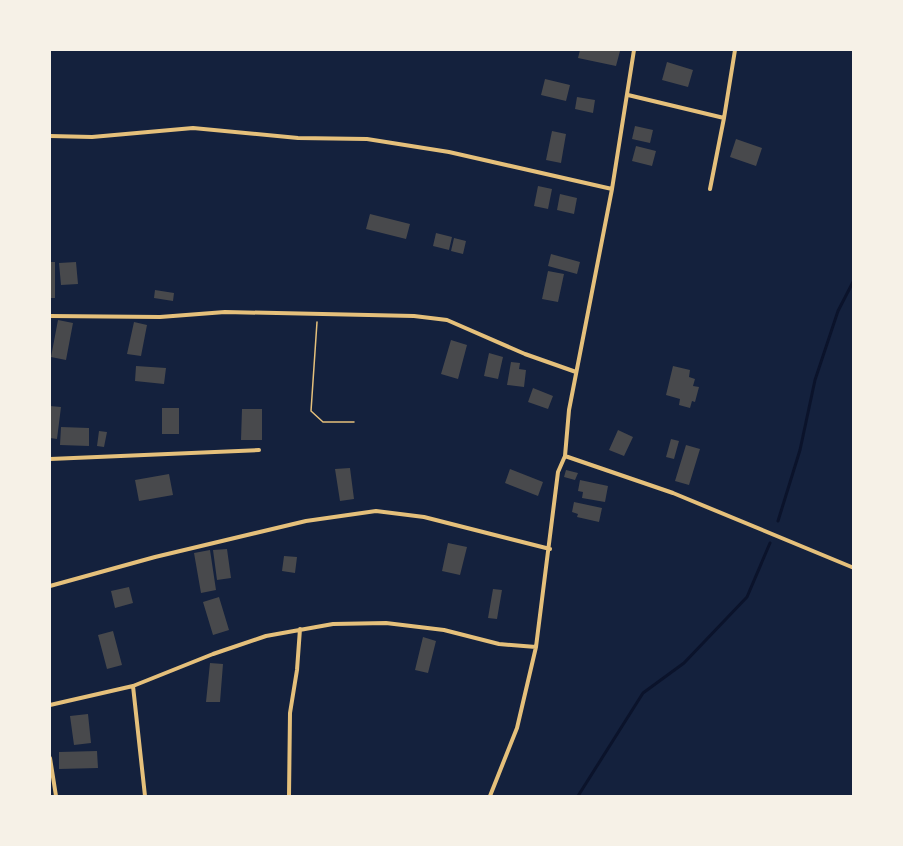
<svg xmlns="http://www.w3.org/2000/svg" width="903" height="846" font-family="'DejaVu Sans',sans-serif">
  <rect width="100%" height="100%" fill="#14213d"/>
  <g fill="none" stroke-linecap="round" stroke-linejoin="round">
    <path stroke="#0b132b" stroke-width="3" d="M778 521 800 450 815 380 838 311 854 280
      M578 796 643 693 684 663 747 597 770 543"/>
  </g>
  <path fill="#48494c" d="M580 50 620 51 616 66 578 58Z
    M667 62 693 70 688 87 662 80Z
    M545 79 570 85 566 101 541 95Z
    M577 97 595 100 593 113 575 109Z
    M635 126 653 130 650 143 632 139Z
    M552 131 566 134 561 163 546 160Z
    M736 139 762 148 756 166 730 157Z
    M636 146 656 151 652 166 632 161Z
    M538 186 552 189 548 209 534 206Z
    M560 194 577 198 574 214 557 210Z
    M370 214 410 224 406 239 366 229Z
    M436 233 452 237 449 250 433 246Z
    M454 238 466 241 463 254 451 251Z
    M551 254 580 262 577 274 548 266Z
    M50 262H55V298H50Z
    M76 262 78 284 61 285 59 263Z
    M548 271 564 274 558 302 542 299Z
    M155 290 174 293 173 301 154 298Z
    M58 320 73 323 66 360 51 357Z
    M134 322 147 325 141 356 127 354Z
    M451 340 467 345 458 379 441 374Z
    M489 353 503 357 498 379 484 376Z
    M511 362 520 363 519 369 526 370 524 387 507 385Z
    M136 366 166 368 164 384 135 381Z
    M673 366 690 370 689 377 695 379 693 386 699 387 695 402 692 401 690 408 679 405 680 399 666 395Z
    M533 388 553 396 548 409 528 402Z
    M50 406 61 407 57 439 50 438Z
    M162 408H179V434H162Z
    M242 409H262V440H241Z
    M61 427 89 428V446L60 445Z
    M618 430 633 437 624 456 609 450Z
    M99 431 107 432 104 447 97 446Z
    M671 439 679 441 674 459 666 457Z
    M686 445 700 449 689 485 675 481Z
    M350 468 354 499 340 501 335 469Z
    M510 469 543 482 538 496 505 483Z
    M566 470 578 473 575 480 564 477Z
    M169 474 173 495 139 501 135 480Z
    M580 480 608 486 605 502 582 498 583 492 578 491Z
    M574 502 602 508 599 522 577 517 578 514 572 512Z
    M448 543 467 547 460 575 442 571Z
    M227 549 231 578 217 580 213 550Z
    M210 550 216 590 201 593 194 553Z
    M284 556 297 557 295 573 282 571Z
    M129 587 133 603 115 608 111 591Z
    M493 589 502 590 497 619 488 618Z
    M219 597 229 630 213 635 203 602Z
    M113 631 122 665 107 669 98 635Z
    M423 637 436 641 428 673 415 670Z
    M210 663 223 664 220 702H206Z
    M88 714 91 743 74 745 70 716Z
    M97 751 98 768 59 769V752Z"/>
  <g fill="none" stroke-linecap="round" stroke-linejoin="round">
    <path stroke="#e5c07b" stroke-width="1.5" d="M317 322 311 411 323 422H354"/>
    <path stroke="#e5c07b" stroke-width="4" d="M628 95 724 118 735 50
      M50 136 92 137 193 128 298 138 367 139 449 152 612 189
      M710 189 724 118
      M50 316 160 317 225 312 414 316 447 320 525 354 576 372
      M565 456 673 493 854 568
      M50 459 259 450
      M50 586 155 557 306 521 376 511 424 517 550 549
      M133 686 145 796
      M50 705 133 686 213 654 266 636 333 624 386 623 444 630 499 644 536 647
      M50 758 56 796
      M289 796 290 713 297 670 300 629
      M490 796 517 728 536 647 558 472 565 456 569 410 612 189 634 50"/>
  </g>
  <rect width="903" height="846" fill="none" stroke="#f6f1e7" stroke-width="102"/>
</svg>
